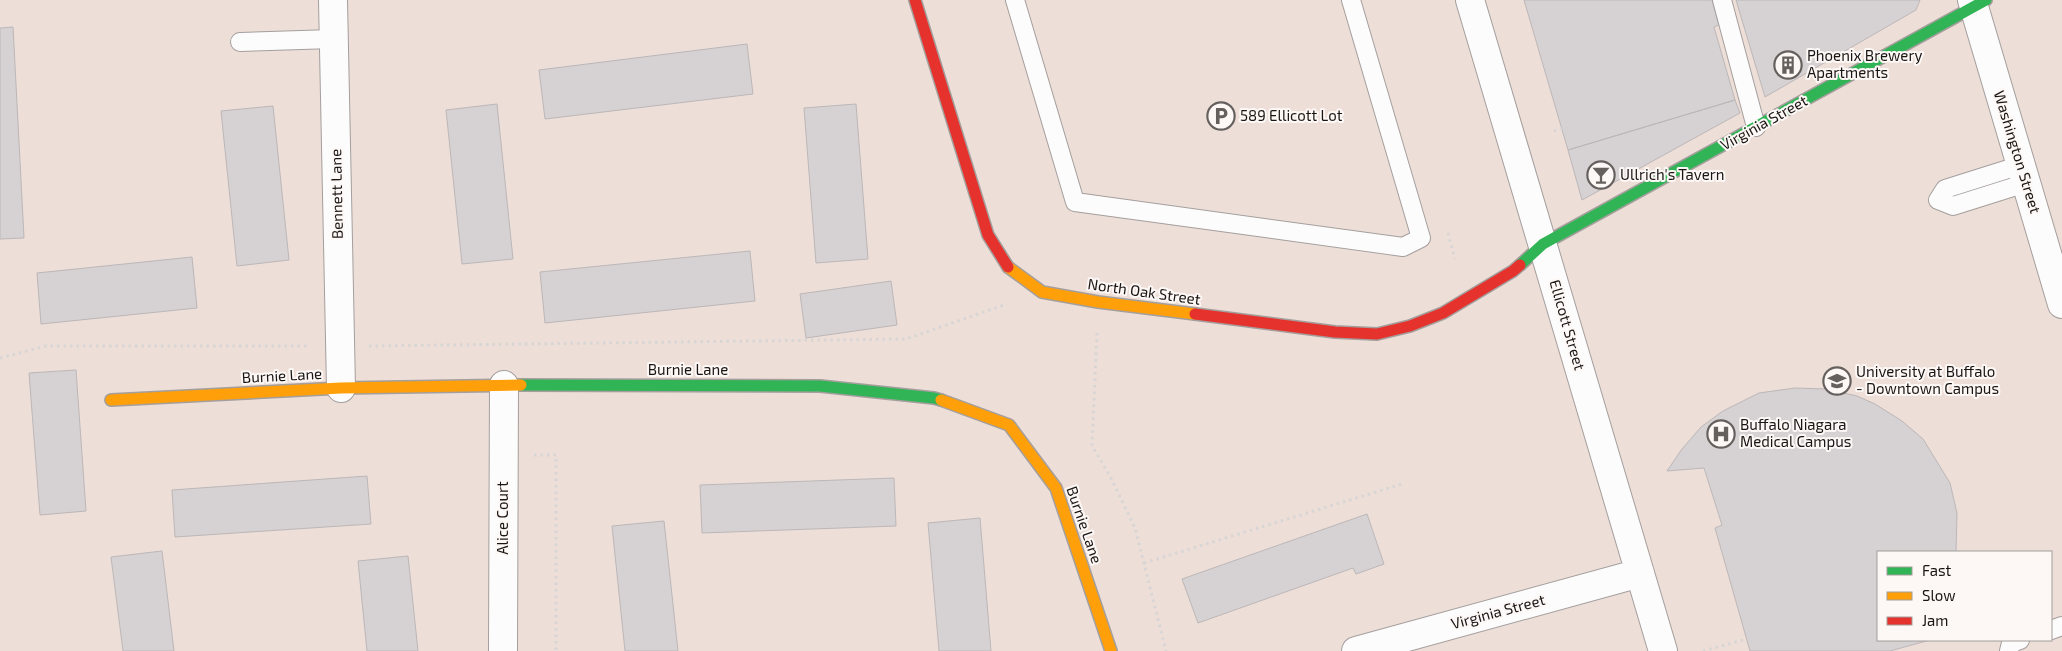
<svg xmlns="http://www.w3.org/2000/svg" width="2062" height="651" font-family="'Exo 2',sans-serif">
  <rect width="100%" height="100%" fill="#f2eae8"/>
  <path fill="#edded8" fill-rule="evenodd" d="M0 0H2062V651H0ZM1878 552H2051V640H1878Z"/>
  <path fill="#d6d1d2" stroke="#bcb7b8" d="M1524 0H1712L1719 25 1714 27 1735 100 1568 150Z
    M1736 0H1920L1916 10 1765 97Z
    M13 27 24 238 0 239V28Z
    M747 44 753 94 545 119 539 70Z
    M1735 100 1740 113 1582 200 1568 150Z
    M497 104 513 259 462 264 446 110Z
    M856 104 868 259 816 263 804 108Z
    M273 106 289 260 237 266 221 111Z
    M750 251 755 301 545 323 540 272Z
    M192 257 197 308 41 324 37 273Z
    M891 281 897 325 806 338 800 294Z
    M76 370 86 511 40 515 29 373Z
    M1795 388 1826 389 1857 396 1875 404 1902 421 1923 439 1950 483 1957 513 1956 552H1878V640H1930L1890 651H1750L1715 528 1722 525 1704 468 1667 471 1682 449 1701 427 1723 411 1759 393Z
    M367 476 371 524 175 537 172 490Z
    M894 478 896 526 702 533 700 485Z
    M1367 514 1384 564 1356 574 1353 568 1198 623 1182 579Z
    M980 518 991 651H939L928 523Z
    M664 521 678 651H625L612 526Z
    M162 551 174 651H123L111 557Z
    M408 556 418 651H367L358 561Z"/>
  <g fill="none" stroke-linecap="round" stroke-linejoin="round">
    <g stroke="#a49f9d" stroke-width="20">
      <path id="lane" d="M1015 0 1075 202 1403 247 1421 238 1351 0
        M1722 0 1756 127
        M240 42 333 39
        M2021 165 1945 189 1938 200 1953 206 2026 183
        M2051 630 2062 626
        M2009 651 2011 643 2020 640"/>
    </g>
    <g stroke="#a49f9d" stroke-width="30">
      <path id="street" d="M333 0 341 388
        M1470 0 1663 651
        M1972 0 2062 304
        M503 651 504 385
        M1356 651 1640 573"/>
    </g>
    <g stroke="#a49f9d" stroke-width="14">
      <path id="fast" d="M1520 265 1543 244 1986 0
        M521 385 820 386 934 398 941 400"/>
    </g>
    <g stroke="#a49f9d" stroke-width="14">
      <path id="slow" d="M1008 267 1042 292 1098 302 1195 314
        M111 400 341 388 521 385
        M941 400 1009 425 1056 488 1111 651"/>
    </g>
    <g stroke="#a49f9d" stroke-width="14">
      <path id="jam" d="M915 0 988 235 1008 267
        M1195 314 1335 332 1377 334 1410 326 1443 313 1513 271 1520 265"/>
    </g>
    <path stroke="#d8d6d5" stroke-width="3" stroke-dasharray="2.5 4" stroke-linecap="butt" d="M1554 131 1562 129
      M1448 233 1455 259
      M1097 333 1092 446 1110 476 1135 528 1166 651
      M369 346 906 339 1007 304
      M0 358 46 346H310
      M534 455H556V651
      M1144 563 1402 484
      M1703 651 1747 639"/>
    <use href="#lane" stroke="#fdfcfc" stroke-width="18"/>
    <use href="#street" stroke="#fdfcfc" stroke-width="28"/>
    <use href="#fast" stroke="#30b455" stroke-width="11"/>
    <use href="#slow" stroke="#ff9f0a" stroke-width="11"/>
    <use href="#jam" stroke="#e5322d" stroke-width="11"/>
  </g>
  <defs>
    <g id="building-ring" transform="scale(1.4375)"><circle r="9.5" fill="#fdf8f6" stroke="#65605e" stroke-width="1.5"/><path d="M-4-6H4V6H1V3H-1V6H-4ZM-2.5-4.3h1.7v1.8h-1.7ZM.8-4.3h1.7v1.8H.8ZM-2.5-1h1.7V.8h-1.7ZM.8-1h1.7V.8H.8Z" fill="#65605e"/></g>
    <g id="parking-ring" transform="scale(1.4375)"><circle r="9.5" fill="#fdf8f6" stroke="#65605e" stroke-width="1.5"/><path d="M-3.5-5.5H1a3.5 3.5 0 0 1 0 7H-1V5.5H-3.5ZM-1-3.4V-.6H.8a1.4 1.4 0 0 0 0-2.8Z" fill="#65605e"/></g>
    <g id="bar-ring" transform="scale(1.4375)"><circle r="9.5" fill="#fdf8f6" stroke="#65605e" stroke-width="1.5"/><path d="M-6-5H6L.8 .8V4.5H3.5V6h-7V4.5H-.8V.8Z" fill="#65605e"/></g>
    <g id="university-ring" transform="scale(1.4375)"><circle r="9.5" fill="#fdf8f6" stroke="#65605e" stroke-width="1.5"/><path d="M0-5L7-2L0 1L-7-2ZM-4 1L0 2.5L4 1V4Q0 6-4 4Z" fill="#65605e"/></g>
    <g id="hospital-ring" transform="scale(1.4375)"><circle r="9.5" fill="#fdf8f6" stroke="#65605e" stroke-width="1.5"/><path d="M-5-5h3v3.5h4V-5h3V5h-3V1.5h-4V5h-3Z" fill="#65605e"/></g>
  </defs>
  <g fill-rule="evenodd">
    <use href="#building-ring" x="1788" y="65"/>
    <use href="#parking-ring" x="1221" y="116"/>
    <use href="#bar-ring" x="1601" y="175"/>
    <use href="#university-ring" x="1837" y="381"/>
    <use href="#hospital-ring" x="1721" y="434"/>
  </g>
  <g text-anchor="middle" stroke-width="4" stroke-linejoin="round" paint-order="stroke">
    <g font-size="15" fill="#191513" stroke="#fdf8f6" text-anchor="start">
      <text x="1807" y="61">Phoenix Brewery<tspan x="1807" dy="17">Apartments</tspan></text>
      <text x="1240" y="121">589 Ellicott Lot</text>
      <text x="1620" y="180">Ullrich's Tavern</text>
      <text x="1856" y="377">University at Buffalo<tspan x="1856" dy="17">- Downtown Campus</tspan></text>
      <text x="1740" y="430">Buffalo Niagara<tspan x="1740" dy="17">Medical Campus</tspan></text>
    </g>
    <g font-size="15" fill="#191513" stroke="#fdf8f6">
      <text transform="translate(1764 123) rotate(-29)" y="5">Virginia Street</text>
      <text transform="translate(2017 152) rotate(73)" y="5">Washington Street</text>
      <text transform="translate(337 194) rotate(-91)" y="5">Bennett Lane</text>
      <text transform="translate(1144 292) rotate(8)" y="5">North Oak Street</text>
      <text transform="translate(1567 325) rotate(74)" y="5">Ellicott Street</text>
      <text x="688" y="375">Burnie Lane</text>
      <text transform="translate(282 376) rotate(-3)" y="5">Burnie Lane</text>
      <text transform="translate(503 518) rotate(-90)" y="5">Alice Court</text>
      <text transform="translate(1084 525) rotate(71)" y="5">Burnie Lane</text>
      <text transform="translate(1498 612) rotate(-15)" y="5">Virginia Street</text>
    </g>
  </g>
  <rect x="1877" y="551" width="175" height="90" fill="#fdf8f6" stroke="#a29d9b"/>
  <rect x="1887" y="567" width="25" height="8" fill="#30b455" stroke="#a29d9b"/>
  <text x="1922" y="576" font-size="15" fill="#191513">Fast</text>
  <rect x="1887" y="592" width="25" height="8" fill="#ff9f0a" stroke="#a29d9b"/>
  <text x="1922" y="601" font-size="15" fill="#191513">Slow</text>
  <rect x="1887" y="617" width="25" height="8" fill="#e5322d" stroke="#a29d9b"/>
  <text x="1922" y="626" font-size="15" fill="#191513">Jam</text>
</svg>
